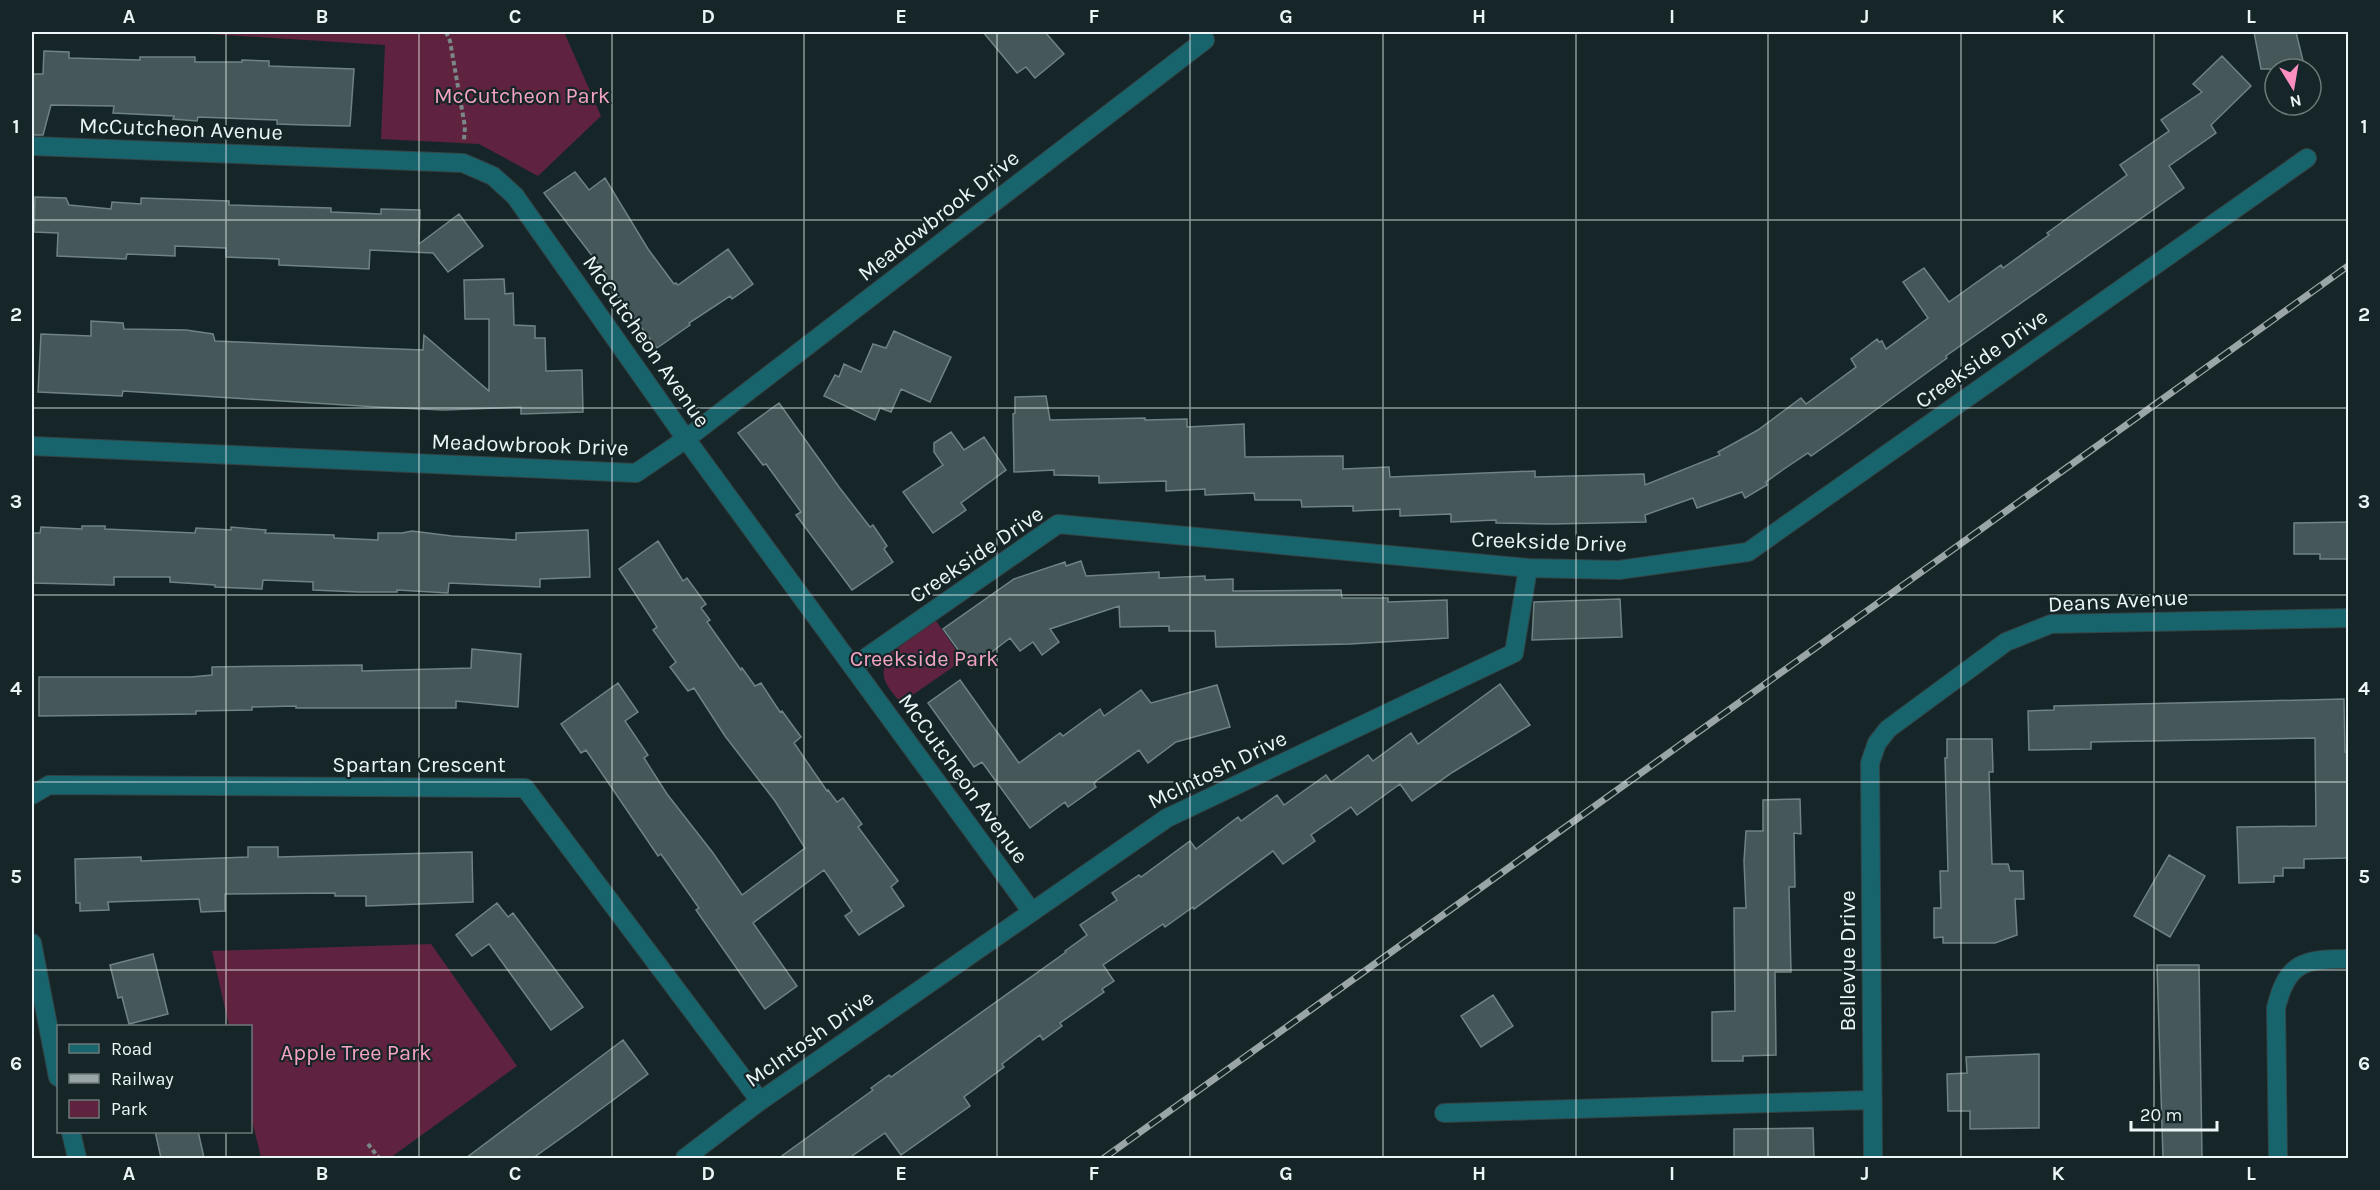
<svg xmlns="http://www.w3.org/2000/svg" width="2380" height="1190" font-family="Karla,sans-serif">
  <rect width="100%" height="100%" fill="#162628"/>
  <path fill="#5f2340" d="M177 32H564L601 116 538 176 479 144 381 139 385 45Z
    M936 621 963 660 901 703C885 683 876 676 892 652Z
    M431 944 517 1066 390 1158H261L251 1116 250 1026H229L212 951Z"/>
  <path fill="#455759" stroke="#6f8284" stroke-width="1.5" d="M983 32H1045L1064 54 1035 78 1026 67 1017 73Z
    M2254 32H2296L2305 69H2261Z
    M44 51 69 52V58L140 60V57H195V62H242V60L269 61V66L354 69 350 126 305 125 277 124V120L198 117 197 121 173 119 174 116 113 113 114 106 51 105 43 135H32V74H43Z
    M2222 56 2251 86 2211 125 2216 133 2169 166 2184 188 1946 356 1947 358 1848 430 1811 456 1808 453 1784 469 1766 482 1767 485 1745 498 1742 492 1697 508 1693 498 1645 515 1646 522 1552 524 1496 523V520L1451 522V514L1400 516V509L1353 511V506L1302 507 1301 500H1255L1254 493 1205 495V489L1166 491V481L1099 483V476L1054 475V470L1014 472 1013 414 1015 413V397L1046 396 1050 420 1145 418V420L1187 419V427L1244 424 1245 457 1343 456V469L1389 467 1390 477 1535 471V477L1644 474 1645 485 1720 455 1718 452 1758 430 1801 398 1806 404 1856 367 1851 359 1877 339 1879 342 1882 341 1886 349 1928 318 1903 282 1924 268 1949 302 2001 265 2003 268 2049 235 2047 233 2127 175 2120 165 2169 131 2161 120 2202 92 2193 84Z
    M575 172 589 190 605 178 648 249 674 284 676 283 678 285 728 249 753 284 732 299 730 296 689 323 690 325 657 348 603 277 606 274 544 193Z
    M35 197 66 198 69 205 111 209 112 202 141 204V198L229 201V205L331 208V212L381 214V209L420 210 419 244 459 214 483 246 448 272 433 253 370 250 369 269 279 265V259L226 257V248L175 246V256L127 254 126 259 57 256 58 233 34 232Z
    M504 279 505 294 513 293 514 325 535 326V338H545L546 371 582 370 583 412 521 414V407L444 410 377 407 123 391 122 396 38 392 41 334 91 336V321L123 323 124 329 186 330 213 334 215 341 372 348 423 350 424 335 489 391V319H465L464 280Z
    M894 331 951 357 930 402 901 389 891 412 880 408 875 420 824 396 835 375 839 377 844 364 861 372 873 344 886 348Z
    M779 403 839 487 870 527 873 525 887 546 884 549 893 562 852 590 796 515 801 512 766 464 763 465 738 433Z
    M951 432 964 450 984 437 1006 470 961 503 966 510 933 533 903 492 943 465 934 452V443Z
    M2349 522V559H2320V554H2294V523Z
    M82 526H105V529L195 533 196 528 231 530V527L266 530 265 533 334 535V538L378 540V533H402L412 531 452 536 516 540V533L588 530 590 577 540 579V587L449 583 448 593 397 590V592H359L313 590V582L263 580 262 589 215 587V585L170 582V577H114V585L32 583V533H40L41 527 82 529Z
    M658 541 683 581 687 578 706 604 701 608 710 620 707 622 741 670 742 668 755 686 761 683 780 712 782 711 801 737 794 743 827 791 828 790 837 802 843 798 862 824 858 827 898 881 891 887 904 906 859 935 845 916 852 911 824 870 753 923 797 986 765 1009 696 910 699 908 661 854 658 856 586 750 581 753 561 724 618 683 638 712 625 721 648 755 644 758 667 794 713 853 742 895 805 848 775 801 725 736 694 688 688 691 670 667 676 662 653 630 657 627 619 569Z
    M1081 561 1086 576 1159 572V578L1205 576V580L1233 579V591L1341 590 1342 598H1388V602L1447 600 1448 638 1350 644 1216 647 1215 631H1169V626L1120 627 1119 606 1050 629 1059 642 1042 655 1033 642 1020 651 1010 638 971 668 943 629 1014 579 1065 562 1066 566Z
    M1620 599 1622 637 1532 640 1534 602Z
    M472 649 521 654 518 707 456 701V708H296V706L252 707V710L196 711V714L39 716V677H191L212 675V667L279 666 362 665V671L471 668Z
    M960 680 1019 763 1060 733 1063 736 1100 709 1104 716 1141 690 1151 703 1217 685 1230 727 1176 742 1148 763 1139 750 1096 781 1094 784 1096 787 1068 807 1065 802 1030 828 982 762 974 767 928 703Z
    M1500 684 1530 725 1453 772 1412 801 1400 784 1357 815 1351 807 1311 835 1315 841 1283 864 1273 851 1194 909 1193 907 1165 927 1163 924 1103 965 1114 981 1102 989 1104 992 1060 1023 1062 1026 1043 1040 1040 1035 1002 1064 1004 1067 964 1097 970 1106 901 1155 885 1133 849 1158H779L873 1090 871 1088 889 1075 891 1077 1066 952 1065 951 1087 935 1080 925 1117 900 1112 893 1139 875 1141 877 1190 841 1196 849 1238 817 1241 821 1277 795 1284 805 1326 775 1331 782 1368 755 1373 761 1411 733 1418 744Z
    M2344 699 2345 752H2349V858L2304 859V868H2283V876H2274V882L2239 883 2237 827 2316 826 2315 738 2091 742V749L2029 750 2028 711 2054 710V706Z
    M1947 739H1992L1993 772H1989L1992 864H2008L2010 871H2023L2024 899H2015L2017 935 1995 943H1943V937L1934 938V908H1941L1940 871H1948L1945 758H1947Z
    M1800 799 1801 834 1794 833 1795 887H1789L1791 972H1775L1776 1055 1743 1056V1061H1712V1012L1735 1011 1734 908H1746L1744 861 1746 831H1763V800Z
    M248 847H278V857L472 852 473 902 366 906V896H335V893L225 894V911L201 912 199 899 108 902 109 910 80 911V903H76L75 859 141 857V861L248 857Z
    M2169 855 2205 876 2170 937 2134 916Z
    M497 903 508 917 513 913 583 1007 551 1030 489 944 472 956 456 935Z
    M153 954 168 1014 129 1024 122 997 118 998 110 965Z
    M2157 965H2199L2202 1158H2163Z
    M1493 995 1513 1026 1481 1047 1461 1016Z
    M623 1040 648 1074 578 1126 533 1158H466Z
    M2039 1054V1128L1970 1129V1111H1948L1947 1074 1967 1073 1966 1057Z
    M1813 1128 1814 1158H1734V1129Z
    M155 1131H198L204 1158H161Z"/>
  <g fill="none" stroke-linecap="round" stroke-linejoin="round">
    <g stroke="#344345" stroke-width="20">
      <path id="minor" d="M32 146 463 163 493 176 515 196 686 439 1032 912
        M32 446 636 473 686 439 1205 40 1198 32
        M854 666 1058 524 1528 568 1619 570 1748 552 2307 158
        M32 795 49 785 525 788 760 1101
        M32 943 58 1077
        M1444 1113 1871 1100
        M71 1132 77 1158
        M685 1158 760 1101 1167 818 1514 653 1528 568
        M1873 1158 1870 763 1877 743 1888 729 2006 642 2051 624 2348 618
        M2278 1158 2276 1008C2287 962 2304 959 2348 959"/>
    </g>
    <path stroke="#7b888a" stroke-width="4" stroke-dasharray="4.5 3" stroke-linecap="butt" d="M446 32 450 41 465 127 464 140
      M368 1144 379 1158"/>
    <use href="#minor" stroke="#17646c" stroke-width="18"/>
    <g stroke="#99a5a7" stroke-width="7">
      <path id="rail" d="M1104 1158 2348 266"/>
    </g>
    <use href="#rail" stroke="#162628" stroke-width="4.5" stroke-dasharray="14" stroke-linecap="butt"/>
  </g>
  <path fill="none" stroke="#ecf6f8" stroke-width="1.5" stroke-opacity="0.55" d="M226 32V1026M419 32V1158M612 32V1158M804 32V1158M997 32V1158M1190 32V1158M1383 32V1158M1576 32V1158M1768 32V1158M1961 32V1158M2154 32V1158M32 220H2348M32 408H2348M32 595H2348M32 782H2348M32 970H2348M226 1132V1158"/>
  <g text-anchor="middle" stroke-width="4.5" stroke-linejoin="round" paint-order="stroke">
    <g font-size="22" fill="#f4a3c5" stroke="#162628">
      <text x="522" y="103">McCutcheon Park</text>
      <text x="924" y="666">Creekside Park</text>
      <text x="356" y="1060">Apple Tree Park</text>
    </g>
    <g font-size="22" fill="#ecf6f8" stroke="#162628">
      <text transform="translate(181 128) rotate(2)" y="8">McCutcheon Avenue</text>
      <text transform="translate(938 215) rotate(-38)" y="8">Meadowbrook Drive</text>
      <text transform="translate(647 341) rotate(55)" y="8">McCutcheon Avenue</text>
      <text transform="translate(1981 358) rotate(-35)" y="8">Creekside Drive</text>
      <text transform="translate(530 444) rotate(2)" y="8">Meadowbrook Drive</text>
      <text transform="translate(1549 541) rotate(2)" y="8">Creekside Drive</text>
      <text transform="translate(976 554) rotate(-34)" y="8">Creekside Drive</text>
      <text transform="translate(2118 600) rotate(-3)" y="8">Deans Avenue</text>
      <text x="419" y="772">Spartan Crescent</text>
      <text transform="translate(1217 769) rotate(-26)" y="8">McIntosh Drive</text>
      <text transform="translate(964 778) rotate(54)" y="8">McCutcheon Avenue</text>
      <text transform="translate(1847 961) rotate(-90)" y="8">Bellevue Drive</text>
      <text transform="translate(809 1038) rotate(-35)" y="8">McIntosh Drive</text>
    </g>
  </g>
  <rect width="2380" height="1190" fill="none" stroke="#162628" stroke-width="66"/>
  <rect x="57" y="1025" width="195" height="108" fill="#162628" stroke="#6c797b" stroke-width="1.5"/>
  <rect x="69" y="1044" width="30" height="9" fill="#17646c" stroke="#6c797b" stroke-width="1.5"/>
  <text x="111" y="1055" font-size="18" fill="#ecf6f8">Road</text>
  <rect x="69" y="1074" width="30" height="9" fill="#99a5a7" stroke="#6c797b" stroke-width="1.5"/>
  <text x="111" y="1085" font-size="18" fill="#ecf6f8">Railway</text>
  <rect x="69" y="1100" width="30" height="18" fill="#5f2340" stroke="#6c797b" stroke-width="1.5"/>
  <text x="111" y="1115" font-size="18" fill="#ecf6f8">Park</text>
  <g transform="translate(2293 87) rotate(169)"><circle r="28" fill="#162628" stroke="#6c797b" stroke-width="1.5"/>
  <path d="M0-4.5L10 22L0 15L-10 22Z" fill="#fd8ec0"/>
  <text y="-9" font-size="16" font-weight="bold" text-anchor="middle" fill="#ecf6f8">N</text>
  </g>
  <path d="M2131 1121v9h86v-9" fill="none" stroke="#ecf6f8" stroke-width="3"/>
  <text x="2140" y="1121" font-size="18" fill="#ecf6f8" stroke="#162628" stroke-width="4.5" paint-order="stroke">20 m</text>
  <rect x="33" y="33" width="2314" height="1124" fill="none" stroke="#ecf6f8" stroke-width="2"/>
  <g font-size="20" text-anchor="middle" font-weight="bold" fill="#ecf6f8">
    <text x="129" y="23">A</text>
    <text x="322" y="23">B</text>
    <text x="515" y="23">C</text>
    <text x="708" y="23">D</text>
    <text x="901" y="23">E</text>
    <text x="1094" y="23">F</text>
    <text x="1286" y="23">G</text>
    <text x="1479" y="23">H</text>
    <text x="1672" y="23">I</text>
    <text x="1865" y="23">J</text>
    <text x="2058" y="23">K</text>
    <text x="2251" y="23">L</text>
    <text x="16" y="133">1</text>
    <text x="2364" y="133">1</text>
    <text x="16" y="321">2</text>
    <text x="2364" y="321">2</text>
    <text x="16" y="508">3</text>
    <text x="2364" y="508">3</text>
    <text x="16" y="695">4</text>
    <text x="2364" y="695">4</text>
    <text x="16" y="883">5</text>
    <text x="2364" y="883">5</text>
    <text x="16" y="1070">6</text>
    <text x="2364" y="1070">6</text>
    <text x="129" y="1180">A</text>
    <text x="322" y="1180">B</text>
    <text x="515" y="1180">C</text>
    <text x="708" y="1180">D</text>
    <text x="901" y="1180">E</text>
    <text x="1094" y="1180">F</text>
    <text x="1286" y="1180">G</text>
    <text x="1479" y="1180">H</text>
    <text x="1672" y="1180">I</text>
    <text x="1865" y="1180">J</text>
    <text x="2058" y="1180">K</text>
    <text x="2251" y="1180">L</text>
  </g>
</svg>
